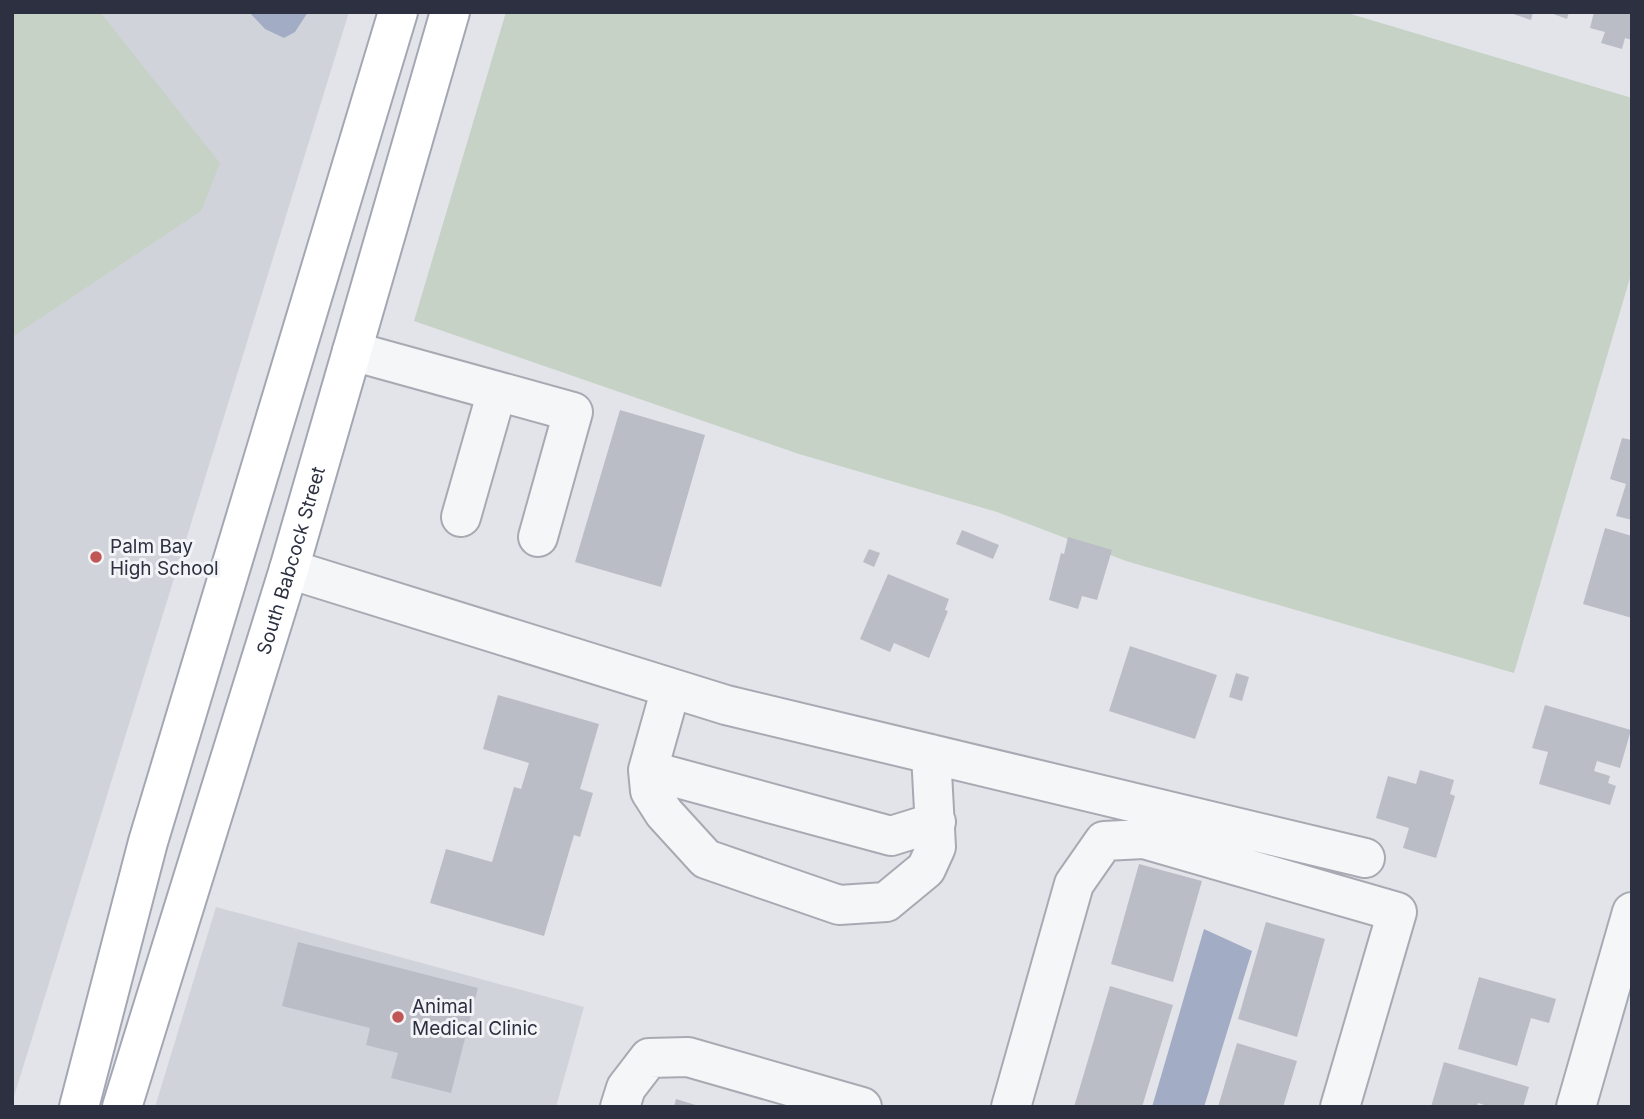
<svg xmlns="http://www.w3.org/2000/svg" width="1644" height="1119" font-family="Inter,sans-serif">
  <rect width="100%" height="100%" fill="#e3e4e9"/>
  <path fill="#d1d3db" d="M12 12H349L12 1103Z
    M216 907 584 1007 556 1107H155Z"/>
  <path fill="#c6d2c5" d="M12 12H100L220 163 201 211 12 337Z
    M506 12H1344L1632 98V271L1514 673 1126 561 997 512 799 454 414 321Z"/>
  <path fill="#a2adc5" d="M249 12H308L295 32 284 38 265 29Z
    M1204 929 1252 951 1204 1107H1152Z"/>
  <path fill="#bbbdc6" d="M1507 12H1533L1531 20Z
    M1548 12H1569L1567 19Z
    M1594 12H1632V40L1625 38 1622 49 1601 43 1605 32 1590 28Z
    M620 410 705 435 661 587 575 562Z
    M1622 438 1632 440V520L1616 516 1626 484 1610 479Z
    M1605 528 1632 536V618L1583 604Z
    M962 530 999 545 993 559 956 544Z
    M1068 537 1112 550 1097 600 1082 596 1078 609 1049 600 1061 553 1064 554Z
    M869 549 880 553 874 567 863 562Z
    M888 574 949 599 945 610 948 611 929 658 894 643 890 652 860 639Z
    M1130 646 1217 675 1195 739 1109 711Z
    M1236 673 1249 677 1242 701 1229 697Z
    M498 695 599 724 580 789 593 793 580 837 574 835 544 936 430 903 446 849 492 862 514 787 521 789 529 763 483 749Z
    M1545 705 1631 730 1620 768 1597 761 1594 771 1610 776 1608 783 1616 786 1610 805 1539 784 1548 752 1532 748Z
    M1420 770 1454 780 1450 794 1455 796 1436 858 1403 848 1409 828 1376 818 1388 776 1416 784Z
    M1139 864 1202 881 1173 982 1111 964Z
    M1266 922 1325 939 1297 1037 1238 1019Z
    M298 942 478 988 451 1093 391 1078 398 1053 366 1045 370 1028 282 1006Z
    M1479 977 1556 999 1549 1023 1531 1018 1517 1066 1458 1049Z
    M1110 986 1173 1005 1142 1107H1074Z
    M1237 1043 1297 1061 1283 1107H1218Z
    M1444 1062 1529 1087 1523 1107H1491L1478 1103 1477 1107H1431Z
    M676 1099 699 1106 698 1107H674Z"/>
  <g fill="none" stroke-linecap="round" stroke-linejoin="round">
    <g stroke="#a8aab3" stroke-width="42">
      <path id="minor" d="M352 351 573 412 538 537
        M461 517 497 391
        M289 569 726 705 1365 858
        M671 688 648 770 650 791 664 813 706 859 839 905 886 902 926 869 936 847 931 754
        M648 770 891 836 936 822
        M620 1107 626 1088 649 1058 688 1057 862 1107
        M1011 1107 1074 884 1104 841 1144 839 1397 912 1340 1107
        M1576 1107 1632 912"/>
    </g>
    <g stroke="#a3a7b4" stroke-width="42">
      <g id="major">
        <path d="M79 1107 148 842 398 12"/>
        <path id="s1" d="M122 1107 289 569 450 12"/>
      </g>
    </g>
    <use href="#minor" stroke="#f5f6f8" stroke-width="38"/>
    <use href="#major" stroke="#fff" stroke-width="38"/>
  </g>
  <g fill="#c05756" stroke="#f2f4f7" stroke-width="2.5">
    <circle cx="96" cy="557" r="7"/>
    <circle cx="398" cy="1017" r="7"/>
  </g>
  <g text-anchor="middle" stroke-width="6" stroke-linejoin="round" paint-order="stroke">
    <g font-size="19" fill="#2c3040" stroke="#f2f4f7" text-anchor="start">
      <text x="110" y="553">Palm Bay<tspan x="110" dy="22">High School</tspan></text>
      <text x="412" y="1013">Animal<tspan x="412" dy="22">Medical Clinic</tspan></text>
    </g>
    <g font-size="19" fill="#2c3040" stroke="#f2f4f7">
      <text dy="7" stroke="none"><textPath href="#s1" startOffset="572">South Babcock Street</textPath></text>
    </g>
  </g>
  <rect width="1644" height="1119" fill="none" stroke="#2c3040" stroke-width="28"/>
</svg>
